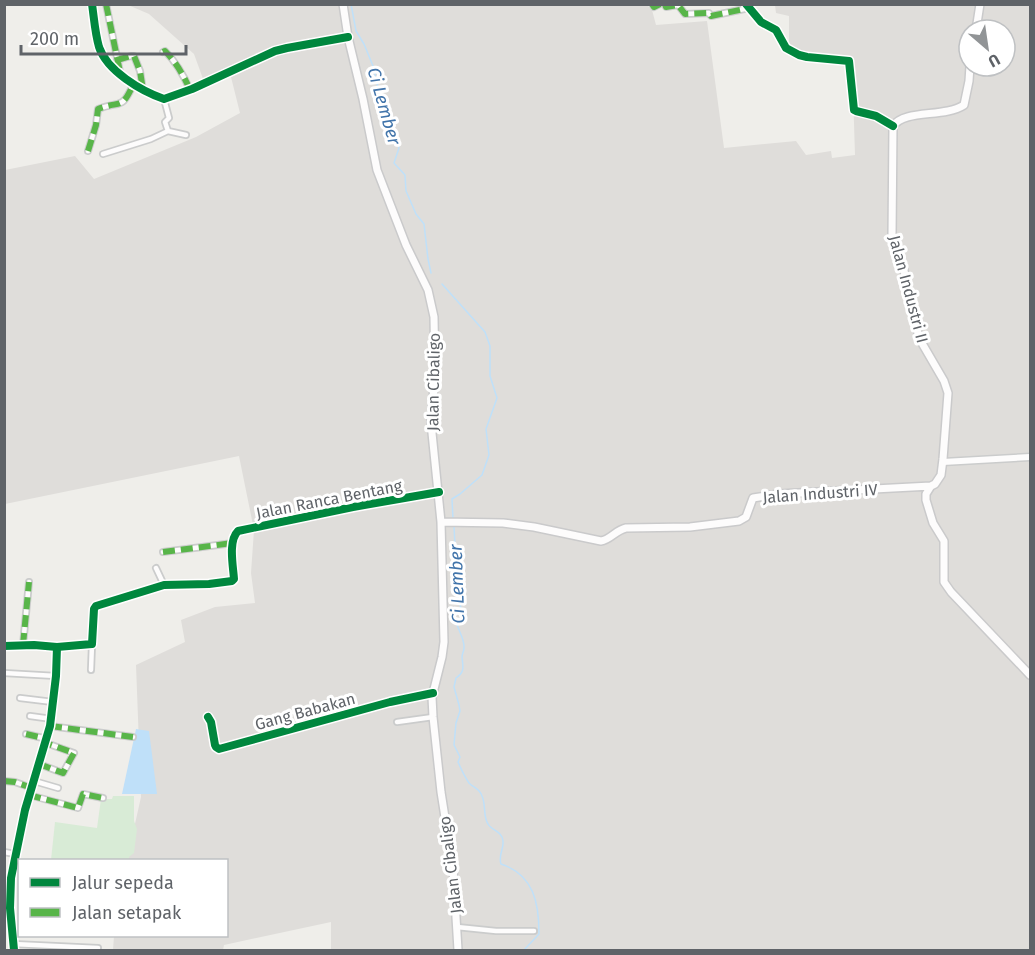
<svg xmlns="http://www.w3.org/2000/svg" width="1035" height="955" font-family="'Fira Sans',sans-serif">
  <rect width="100%" height="100%" fill="#efeeea"/>
  <path fill="#dfddda" fill-rule="evenodd" d="M128 5H647L652 10 656 25 707 21 724 148 796 141 806 155 831 151 832 158 855 155 852 60 807 56 799 54 789 47V16L776 13 775 5H1030V950H331V922L224 945 223 950H113L114 936H226V860H127L141 797 136 665 185 642 181 620 215 607 255 603 251 573 254 530 239 456 5 504V170L75 156 94 179 196 137 240 113 231 77 206 87 194 54 149 14ZM969 30H1005V66H969Z"/>
  <path fill="#d8ebd6" d="M113 796H134V821L137 829 134 853 129 857V860H51L55 822 97 828 101 799H112Z"/>
  <path fill="#bfe0f9" d="M136 729 149 731 157 794H122Z"/>
  <g fill="none" stroke-linecap="round" stroke-linejoin="round">
    <path stroke="#bfe0f9" stroke-width="1.5" d="M351 4 356 31 364 44 373 66 379 92 399 148 394 163 405 175 406 191 416 214 424 224 428 259 431 273
      M442 284 485 332 490 346V376L497 398 486 429 489 455 482 475 460 494 452 499 453 519
      M454 526 457 588 461 609 455 615C455 627 465 637 464 648 464 651 462 654 462 657 463 667 465 672 456 678L454 687 459 705 460 711 456 723 454 745 460 757 458 762C461 769 465 777 469 783 474 788 480 789 482 796 486 804 483 817 488 824 492 831 502 831 503 841 504 849 498 855 501 864 534 875 539 903 539 934L524 950"/>
    <g stroke="#cbcccc" stroke-width="8">
      <path id="minor" d="M92 4C94 18 95 33 99 47 107 71 141 91 164 99L192 89 275 51 287 48 348 37
        M106 4 120 72
        M652 4 654 7 660 4
        M665 4 666 7 678 5 685 14 709 13 711 16 749 8
        M746 4 761 22 776 30 786 48 799 55 807 57 849 61 854 110 856 111 876 116 893 126
        M163 52 165 51C176 62 184 76 190 90
        M117 60 131 56H134L140 71 143 90
        M164 99 169 118 165 122 168 131
        M88 151 96 125 98 109C121 100 121 111 133 85
        M103 154 151 139 168 131 186 135
        M163 552 233 543
        M156 568 164 585
        M23 645 29 582
        M4 646 34 645 57 647 92 644 94 609 96 606 164 585 209 584 232 581 234 579C233 565 228 541 238 531L353 507 438 492
        M91 670 92 644
        M4 673 56 676
        M20 698 53 702
        M30 716 52 719
        M208 717 211 722 215 745 216 747 219 749 390 702 433 693
        M397 722 433 717
        M50 726 133 737
        M26 734 47 739
        M39 764 63 773 74 753 46 743
        M4 781 15 782 32 788
        M34 781 58 788
        M29 795 78 808 83 794 103 798
        M4 852 15 854
        M457 927 496 931H534
        M13 944 98 948
        M14 950 10 908 11 878 25 810 50 726 56 676 57 647"/>
    </g>
    <g stroke="#cbcccc" stroke-width="9">
      <path id="tertiary" d="M943 462 1030 457"/>
    </g>
    <g stroke="#cacacb" stroke-width="10">
      <path id="secondary" d="M343 4 348 37 363 99 377 170 406 245 428 290 434 317 435 374 431 423 441 522 444 642 442 657 432 697 433 717 441 792 453 868 458 950
        M976 30 980 4
        M970 66 969 81 964 105C944 118 905 109 893 126L892 236 903 266 919 338 944 381 948 393 943 459 941 475 935 484 931 486 926 494V500L933 523 944 541V582L951 592 1030 675
        M441 522 503 523 534 527 601 541C610 540 616 530 626 528L690 527 739 521 746 517 753 498 779 494 931 486"/>
    </g>
    <use href="#minor" stroke="#fdfcfc" stroke-width="4.5"/>
    <use href="#tertiary" stroke="#fdfcfc" stroke-width="6"/>
    <use href="#secondary" stroke="#fdfcfc" stroke-width="7"/>
    <path stroke="#58b549" stroke-width="6" stroke-dasharray="12 6" stroke-linecap="butt" d="M106 4 120 72
      M652 4 654 7 660 4
      M665 4 666 7 678 5 685 14 709 13 711 16 749 8
      M163 52 165 51C176 62 184 76 190 90
      M117 60 131 56H134L140 71 143 90
      M88 151 96 125 98 109C121 100 121 111 133 85
      M163 552 233 543
      M23 645 29 582
      M50 726 133 737
      M26 734 47 739
      M39 764 63 773 74 753 46 743
      M4 781 15 782 32 788
      M29 795 78 808 83 794 103 798"/>
    <g stroke="#fff" stroke-width="11">
      <path id="cycleway" d="M92 4C94 18 95 33 99 47 107 71 141 91 164 99L192 89 275 51 287 48 348 37
        M746 4 761 22 776 30 786 48 799 55 807 57 849 61 854 110 856 111 876 116 893 126
        M4 646 34 645 57 647 92 644 94 609 96 606 164 585 209 584 232 581 234 579C233 565 228 541 238 531L353 507 439 492
        M208 717 211 722 215 745 216 747 219 749 390 702 433 693
        M14 950 10 908 11 878 25 810 50 726 56 676 57 647"/>
    </g>
    <use href="#cycleway" stroke="#00873e" stroke-width="8"/>
  </g>
  <g text-anchor="middle" stroke-width="6" stroke-linejoin="round" paint-order="stroke">
    <g font-size="16" fill="#5f6368" stroke="#fff">
      <text transform="translate(909 289) rotate(75)" y="6">Jalan Industri II</text>
      <text transform="translate(433 382) rotate(-89)" y="6">Jalan Cibaligo</text>
      <text transform="translate(820 493) rotate(-4)" y="6">Jalan Industri IV</text>
      <text transform="translate(329 499) rotate(-11)" y="6">Jalan Ranca Bentang</text>
      <text transform="translate(305 711) rotate(-15)" y="6">Gang Babakan</text>
      <text transform="translate(450 865) rotate(-97)" y="6">Jalan Cibaligo</text>
    </g>
    <g font-size="18" font-style="italic" fill="#4174aa" stroke="#fff">
      <text transform="translate(384 106) rotate(74)" y="6">Ci Lember</text>
      <text transform="translate(457 584) rotate(-92)" y="6">Ci Lember</text>
    </g>
  </g>
  <rect width="1035" height="955" fill="none" stroke="#5f6368" stroke-width="12"/>
  <rect x="18" y="859" width="210" height="78" fill="#ffffff" stroke="#bfc1c3" stroke-width="1.5"/>
  <rect x="30" y="878" width="30" height="9" fill="#00873e" stroke="#bfc1c3" stroke-width="1.5"/>
  <text x="72" y="889" font-size="18" fill="#5f6368">Jalur sepeda</text>
  <rect x="30" y="908" width="30" height="9" fill="#58b549" stroke="#bfc1c3" stroke-width="1.5"/>
  <text x="72" y="919" font-size="18" fill="#5f6368">Jalan setapak</text>
  <g transform="translate(987 48) rotate(151)"><circle r="28" fill="#ffffff" stroke="#bfc1c3" stroke-width="1.5"/>
  <path d="M0-4.5L10 22L0 15L-10 22Z" fill="#919496"/>
  <text y="-9" font-size="16" font-weight="bold" text-anchor="middle" fill="#5f6368">U</text>
  </g>
  <path d="M21 45v9h165v-9" fill="none" stroke="#5f6368" stroke-width="3"/>
  <text x="30" y="45" font-size="18" fill="#5f6368" stroke="#ffffff" stroke-width="4.5" paint-order="stroke">200 m</text>
</svg>
